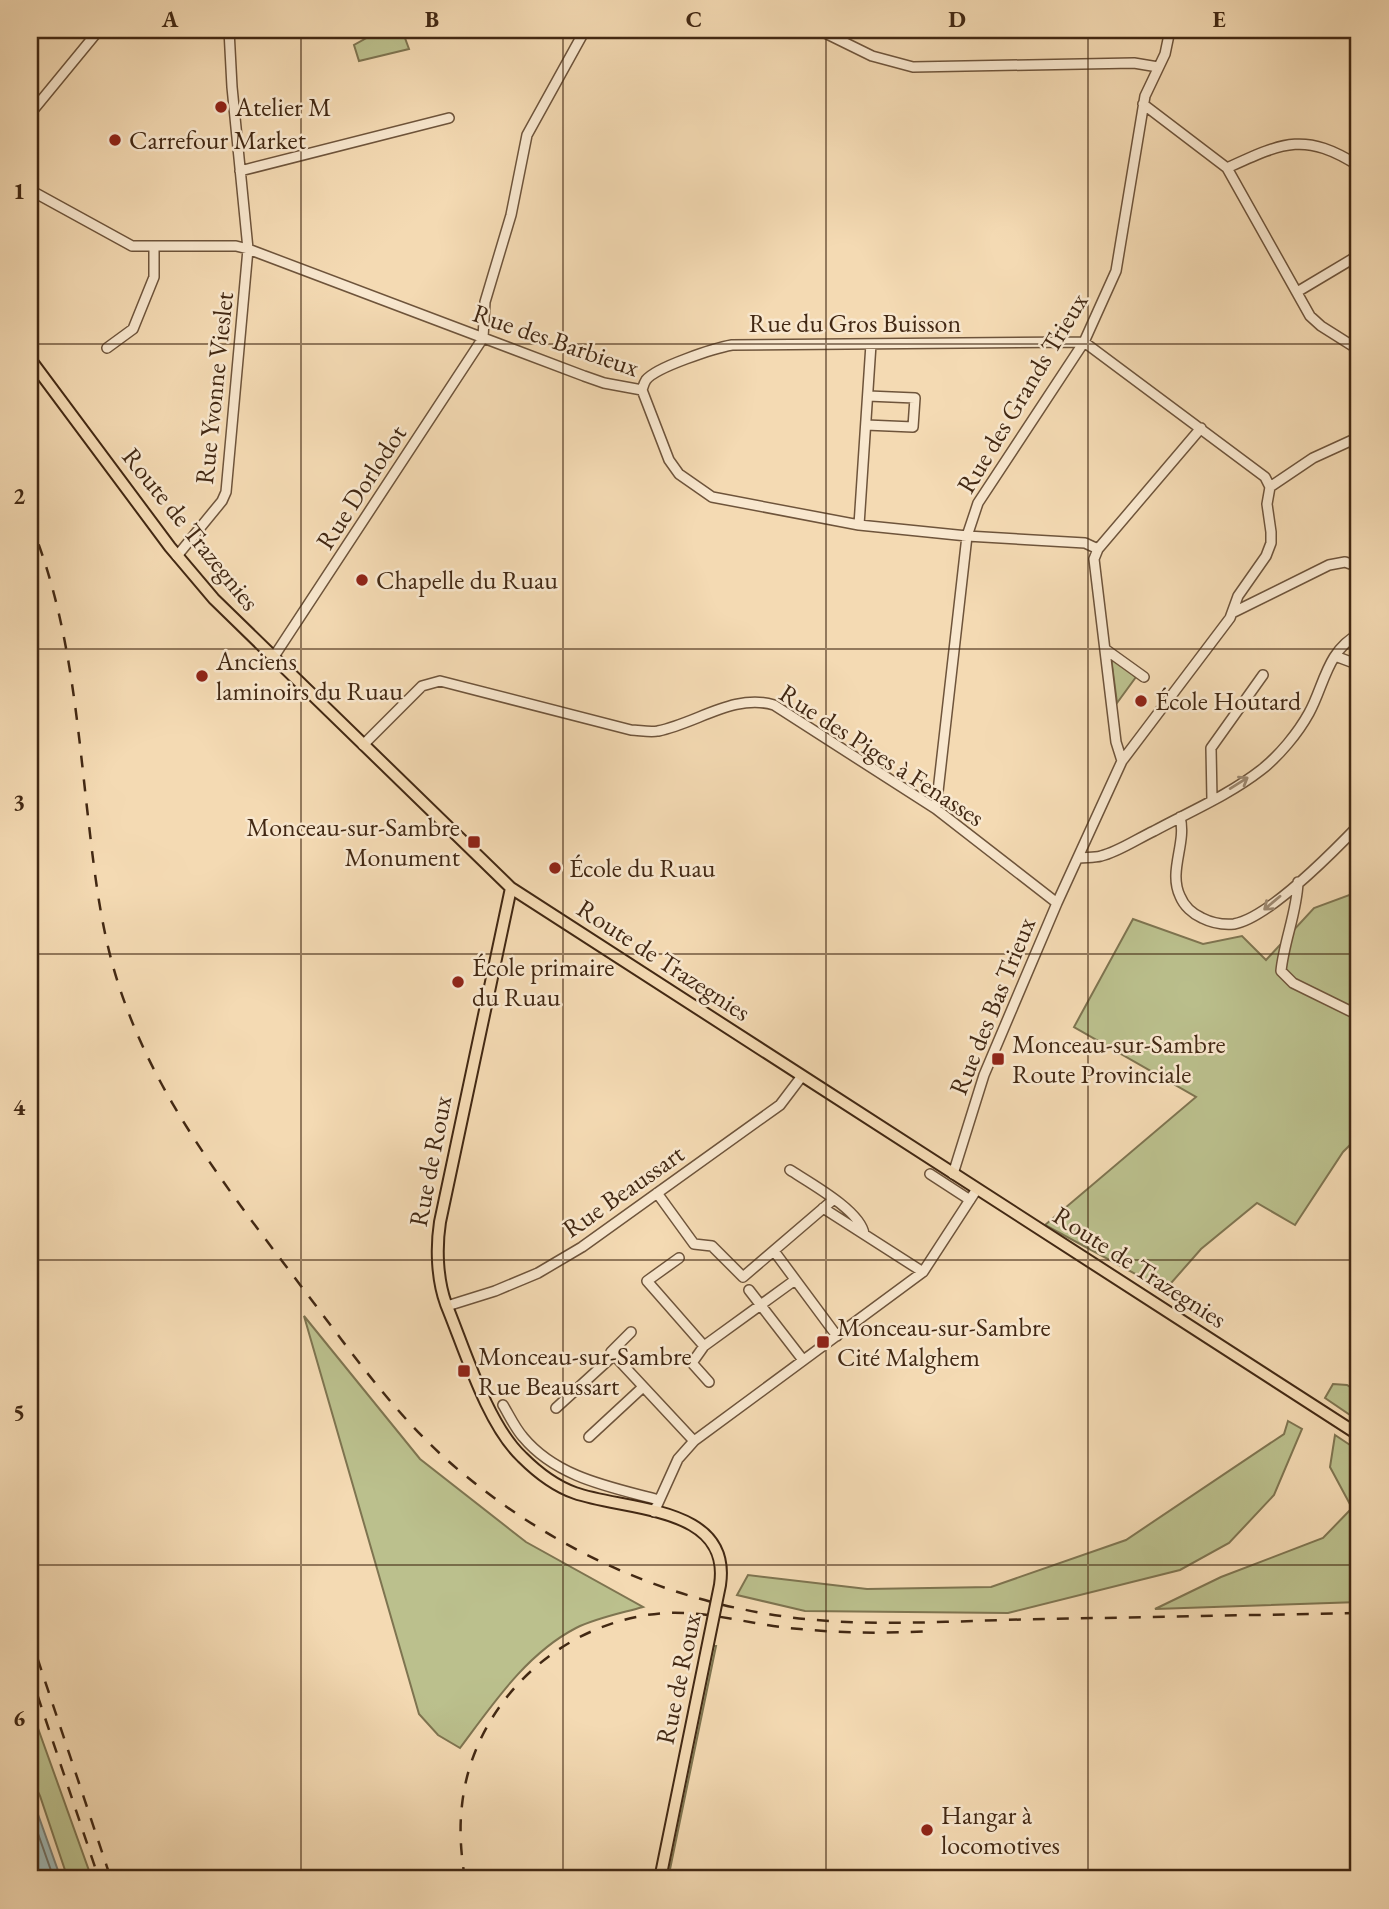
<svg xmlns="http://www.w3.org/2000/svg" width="1389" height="1909" font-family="'EB Garamond',serif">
  <rect width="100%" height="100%" fill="#f4dab3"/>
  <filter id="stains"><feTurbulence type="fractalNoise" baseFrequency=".00286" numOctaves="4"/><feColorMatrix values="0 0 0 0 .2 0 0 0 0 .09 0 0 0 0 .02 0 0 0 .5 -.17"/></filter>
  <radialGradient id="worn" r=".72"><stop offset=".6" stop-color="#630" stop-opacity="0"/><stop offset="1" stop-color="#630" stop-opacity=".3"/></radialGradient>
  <path fill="#bbc08d" stroke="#7e7450" stroke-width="2" d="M381 30H402L409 49 359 61 354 45Z
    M1111 657 1136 677 1117 703Z
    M1359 887V1136L1343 1152 1295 1225 1257 1203 1201 1249 1165 1290 1045 1225 1196 1097 1074 1027 1133 919 1203 944 1242 936 1266 960 1314 908 1355 893Z
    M304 1316 420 1459 526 1542 643 1607C622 1613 596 1618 576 1628 526 1654 493 1704 460 1748L438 1735 419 1714Z
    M1333 1384 1347 1385 1359 1393V1421L1325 1398Z
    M1288 1421 1302 1429 1274 1495 1229 1543 1180 1570 1008 1613 805 1611 737 1595 748 1575 867 1589 991 1587 1126 1540 1284 1434Z
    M1335 1435 1359 1451V1602L1155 1609 1221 1577 1323 1538 1352 1508 1330 1467Z
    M713 1646H716L668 1879H665Z
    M30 1706 92 1879H68L40 1796 30 1775Z"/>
  <path fill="#9fb8b5" stroke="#7a7e74" stroke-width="2" d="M30 1792 61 1879H30Z"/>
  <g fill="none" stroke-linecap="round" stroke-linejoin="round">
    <path stroke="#707064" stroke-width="2" d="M30 1811 54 1879"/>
    <g stroke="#6e543b" stroke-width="12">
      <path id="minor" d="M819 30 872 56 913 67 1134 63 1158 67
        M1143 104 1227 168C1282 143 1304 131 1359 166
        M30 114 99 30
        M1227 168 1310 316 1321 326 1359 350
        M240 171 449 118
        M30 190 132 246H236L248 249 584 376 604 383 642 390 669 460 679 474 712 497 859 525 967 536 1085 543 1098 549
        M1297 292 1359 255
        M107 348 133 329 154 277V247
        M642 390C643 387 644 383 646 380 656 367 715 348 732 345L1084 342 1265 477 1270 487
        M866 425 913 427 915 398 868 396
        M1270 487 1313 458 1359 437
        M859 525 871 344
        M177 556 222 501 226 492 248 249 232 87 229 30
        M1234 612 1329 565 1345 562 1359 567
        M1105 649 1144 677
        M1335 656 1359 665
        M273 658 483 338 485 302 511 215 527 135 585 30
        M363 745 422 686 440 681 631 730C639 730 650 733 658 731 697 723 735 693 774 705L936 809 1057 903
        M1122 761 1116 742 1094 559 1098 549 1201 428
        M1212 799 1211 748 1263 675
        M936 809 967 536 978 503 1084 342 1116 271 1145 96 1165 54 1170 30
        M1180 817C1187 843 1168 871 1180 896 1184 906 1193 914 1202 918 1212 923 1223 925 1234 924 1268 918 1334 851 1359 825
        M1079 858C1086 857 1094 858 1101 856 1118 852 1137 839 1154 831 1189 812 1229 795 1261 770 1279 756 1298 733 1309 713 1324 686 1327 650 1359 634
        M1298 882C1297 912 1284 941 1281 971L1293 983 1354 1013
        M790 1170C810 1183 861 1211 864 1234
        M930 1174 970 1200
        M953 1174 984 1075 1057 903 1122 761 1230 618 1238 596 1266 556 1271 543V532L1267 504 1270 487
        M657 1193 694 1244 712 1246 743 1277 834 1199
        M823 1208 923 1272
        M774 1251 837 1336
        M679 1258 647 1281 704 1346 795 1280
        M749 1290 803 1360
        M447 1306 495 1291 538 1273 582 1247 780 1105 802 1076
        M631 1332 611 1352 694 1441
        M704 1346 692 1363 709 1382
        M503 1405C509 1415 515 1428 523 1437 557 1478 611 1487 659 1500
        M556 1408 614 1355
        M589 1437 643 1387
        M654 1512 678 1459 694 1441 923 1272 977 1189"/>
    </g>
    <g stroke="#422813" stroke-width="14">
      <path id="major" d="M30 359 170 547 214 599 511 888 1359 1435
        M511 888 440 1222C436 1248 437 1279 446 1304 465 1350 487 1424 522 1457 537 1472 555 1486 575 1493 626 1511 732 1505 720 1585L660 1879"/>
    </g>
    <use href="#minor" stroke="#f8e7ce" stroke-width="9"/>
    <use href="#major" stroke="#f4dab3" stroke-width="10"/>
    <path stroke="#422813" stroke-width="2.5" stroke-dasharray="12 12" stroke-linecap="butt" d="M30 522C68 614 76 710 87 808 94 868 100 928 119 986 157 1103 234 1197 307 1294 356 1358 402 1425 466 1476 562 1555 680 1606 805 1619 884 1627 967 1620 1047 1619 1151 1617 1255 1615 1359 1613
      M30 1636 111 1879
      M30 1673 99 1879
      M465 1879C461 1855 459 1830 462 1805 473 1702 562 1620 665 1613 705 1611 742 1622 781 1627 830 1633 880 1634 930 1631"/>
  </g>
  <defs><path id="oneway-shaft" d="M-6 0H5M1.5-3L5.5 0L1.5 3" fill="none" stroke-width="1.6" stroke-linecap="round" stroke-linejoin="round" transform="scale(1.75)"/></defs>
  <g stroke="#9d8870">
    <use href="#oneway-shaft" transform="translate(1239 783) rotate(-32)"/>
    <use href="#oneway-shaft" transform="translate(1272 903) rotate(140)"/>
  </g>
  <path fill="none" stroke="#422813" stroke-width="2" stroke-opacity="0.55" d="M301 30V1879M563 30V1879M826 30V1879M1088 30V1879M30 344H1359M30 649H1359M30 954H1359M30 1260H1359M30 1565H1359"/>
  <g fill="#8f2418" stroke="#f8e7ce" stroke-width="2.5">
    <circle cx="221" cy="107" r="7"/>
    <circle cx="115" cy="140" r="7"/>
    <circle cx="362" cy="580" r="7"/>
    <circle cx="202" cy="676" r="7"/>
    <circle cx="1141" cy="701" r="7"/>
    <rect x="467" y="835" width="14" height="14" rx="3.5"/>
    <circle cx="555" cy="868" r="7"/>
    <circle cx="458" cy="982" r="7"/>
    <rect x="991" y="1052" width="14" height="14" rx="3.5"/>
    <rect x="816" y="1335" width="14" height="14" rx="3.5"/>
    <rect x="457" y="1364" width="14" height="14" rx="3.5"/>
    <circle cx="927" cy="1830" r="7"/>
  </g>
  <g text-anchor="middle" stroke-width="5" stroke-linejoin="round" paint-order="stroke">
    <g font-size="26" fill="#422813" stroke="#f8e7ce" text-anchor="start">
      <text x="235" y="116">Atelier M</text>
      <text x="129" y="149">Carrefour Market</text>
      <text x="376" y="589">Chapelle du Ruau</text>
      <text x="216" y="670">Anciens<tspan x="216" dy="30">laminoirs du Ruau</tspan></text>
      <text x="1155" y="710">École Houtard</text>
      <text x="460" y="836" text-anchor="end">Monceau-sur-Sambre<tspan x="460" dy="30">Monument</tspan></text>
      <text x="569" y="877">École du Ruau</text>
      <text x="472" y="976">École primaire<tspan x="472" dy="30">du Ruau</tspan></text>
      <text x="1012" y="1053">Monceau-sur-Sambre<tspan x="1012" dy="30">Route Provinciale</tspan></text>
      <text x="837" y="1336">Monceau-sur-Sambre<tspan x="837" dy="30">Cité Malghem</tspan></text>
      <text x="478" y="1365">Monceau-sur-Sambre<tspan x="478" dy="30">Rue Beaussart</tspan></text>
      <text x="941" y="1824">Hangar à<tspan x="941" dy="30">locomotives</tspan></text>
    </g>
    <g font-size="26" fill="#422813" stroke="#f8e7ce">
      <text x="855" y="332">Rue du Gros Buisson</text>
      <text transform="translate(556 340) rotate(19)" y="9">Rue des Barbieux</text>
      <text transform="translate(214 388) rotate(-84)" y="9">Rue Yvonne Vieslet</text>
      <text transform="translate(1022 393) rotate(-59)" y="9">Rue des Grands Trieux</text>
      <text transform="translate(361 487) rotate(-57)" y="9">Rue Dorlodot</text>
      <text transform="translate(191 529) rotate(51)" y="9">Route de Trazegnies</text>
      <text transform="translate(882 755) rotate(33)" y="9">Rue des Piges à Fenasses</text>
      <text transform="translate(664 960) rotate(33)" y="9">Route de Trazegnies</text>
      <text transform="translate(992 1006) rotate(-68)" y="9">Rue des Bas Trieux</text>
      <text transform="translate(430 1161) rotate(-79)" y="9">Rue de Roux</text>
      <text transform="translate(623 1191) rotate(-35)" y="9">Rue Beaussart</text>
      <text transform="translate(1140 1267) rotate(33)" y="9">Route de Trazegnies</text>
      <text transform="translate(678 1679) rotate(-78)" y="9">Rue de Roux</text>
    </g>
  </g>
  <rect width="1389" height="1909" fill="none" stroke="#f4dab3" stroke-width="77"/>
  <rect x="38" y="38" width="1312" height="1832" fill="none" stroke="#422813" stroke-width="2.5"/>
  <g font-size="23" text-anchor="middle" font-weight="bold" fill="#422813">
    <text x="170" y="27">A</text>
    <text x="432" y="27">B</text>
    <text x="694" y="27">C</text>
    <text x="957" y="27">D</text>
    <text x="1219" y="27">E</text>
    <text x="19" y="199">1</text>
    <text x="19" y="504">2</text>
    <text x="19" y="810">3</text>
    <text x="19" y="1115">4</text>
    <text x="19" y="1420">5</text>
    <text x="19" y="1726">6</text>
  </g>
  <rect width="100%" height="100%" filter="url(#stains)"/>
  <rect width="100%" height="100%" fill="url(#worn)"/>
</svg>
